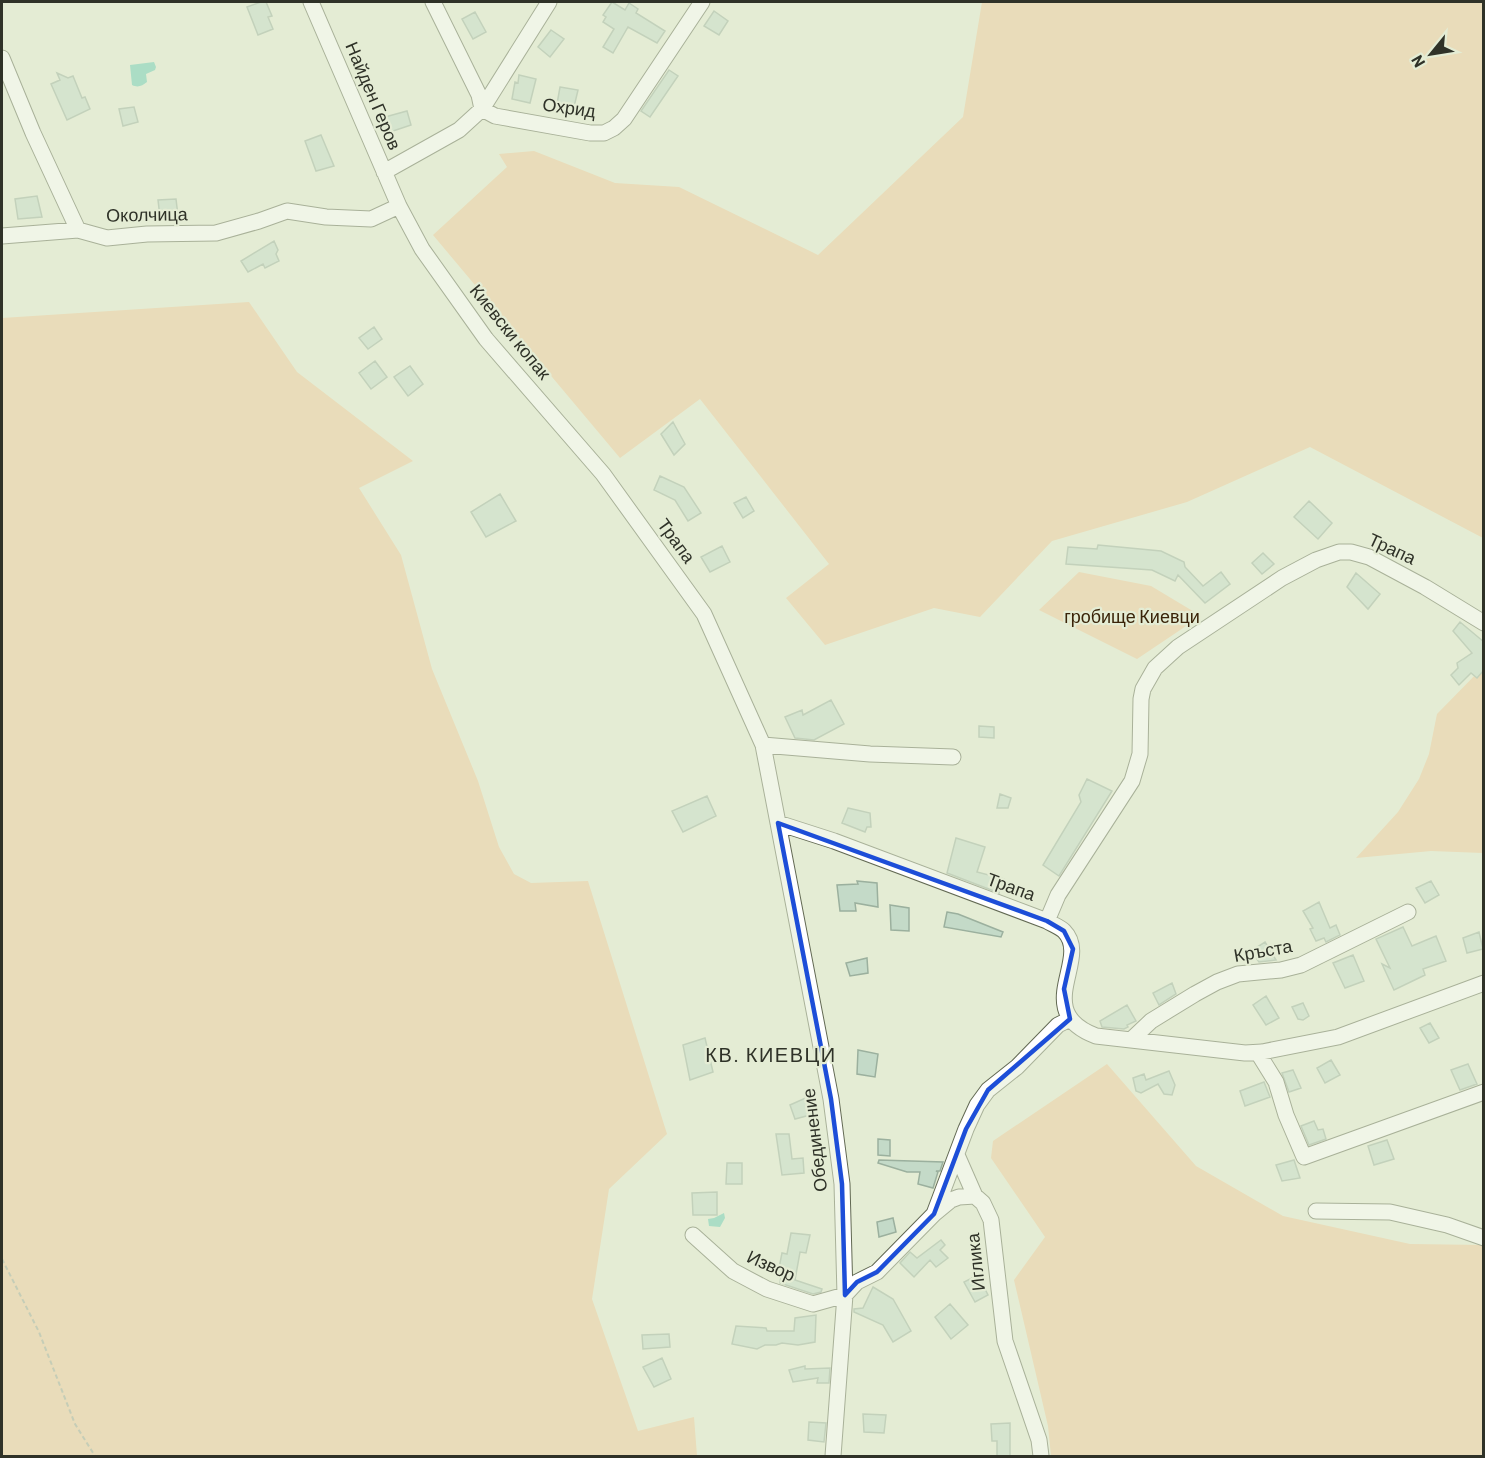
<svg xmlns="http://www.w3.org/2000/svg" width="1485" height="1458" font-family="Barlow,sans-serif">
  <rect width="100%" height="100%" fill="#e4ecd4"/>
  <path fill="#f0c79b" d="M982 2H1483V538L1310 447 1187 502 1052 541 980 617 934 608 825 645 786 598 829 564 700 399 620 458 433 235 507 167 499 154 534 151 615 183 679 187 818 255 963 117Z
    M249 302 297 372 413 461 359 488 401 555 432 669 478 781 499 847 514 874 531 883 588 881 667 1134 609 1189 592 1299 638 1431 694 1417 697 1456H2V318Z
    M1079 572 1151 586 1201 616 1137 659 1039 610Z
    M1483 667V853L1431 851 1356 858 1398 812 1419 779 1429 754 1437 714Z
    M1107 1064 1196 1166 1283 1216 1410 1244 1483 1245V1456H1051L1048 1426 1014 1280 1045 1237 991 1158 993 1141Z"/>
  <path fill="#67cab4" d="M154 62 156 67 155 70 146 74 147 82C142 86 138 88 132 85L130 65Z
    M724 1213 725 1218 720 1227 709 1226 708 1219 714 1218Z"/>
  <path fill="#c4dac8" stroke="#9bb09e" stroke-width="1.5" d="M261 2H266L272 16 268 17 273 29 258 35 247 7Z
    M612 2 625 10 629 3 638 9 636 13 665 31 657 43 628 27 613 53 603 47 614 29 603 22 606 17 603 15Z
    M714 11 728 21 719 35 704 26Z
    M475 12 486 32 473 39 462 19Z
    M551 30 564 39 550 57 538 47Z
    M669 70 678 76 650 117 641 111Z
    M57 73 68 78 73 76 82 98 85 97 90 109 67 120 51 84 60 80Z
    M519 75 536 79 530 103 512 99 515 82 518 83Z
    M560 87 578 90 574 107 557 104Z
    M134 107 138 122 123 126 119 109Z
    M407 111 411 125 390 132 385 117Z
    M321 135 334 166 316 171 305 141Z
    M37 196 42 217 18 219 15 199Z
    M176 199 178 216 160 217 158 200Z
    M274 241 278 250 276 254 279 261 265 268 263 264 248 272 241 261Z
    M374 327 382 339 368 349 359 338Z
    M375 361 387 377 371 389 359 373Z
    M410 366 423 384 408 396 394 377Z
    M673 422 685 444 674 455 661 434Z
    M660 476 684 487 701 513 688 521 675 500 654 490Z
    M500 494 516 521 486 537 471 512Z
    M746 497 754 511 743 518 734 503Z
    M1309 501 1332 523 1318 539 1294 517Z
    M1098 545 1161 551 1184 562 1185 567 1203 586 1221 572 1230 584 1205 603 1178 575 1175 581 1152 570 1066 564 1068 547 1097 549Z
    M722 546 730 562 710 572 701 557Z
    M1263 553 1274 564 1262 574 1252 563Z
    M1356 573 1380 594 1368 609 1347 587Z
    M1460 622 1484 642V670L1477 678 1471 673 1459 685 1451 675 1458 668 1457 663 1472 653 1453 631Z
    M831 700 844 724 814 740 795 738 785 717 802 710 803 715Z
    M979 726 994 727V738L979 737Z
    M1087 779 1112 791 1059 876 1043 865 1081 802 1079 795Z
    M1000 794 1011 798 1008 808H997Z
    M707 796 716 816 683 832 672 811Z
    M848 808 870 813 871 827H867L865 832 842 823Z
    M956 838 985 847 977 872 1004 879 999 893 947 873Z
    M857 881 877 883 878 907 855 903 856 911H840L837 885 858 884Z
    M1431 881 1439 895 1425 903 1416 888Z
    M1319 902 1330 928 1336 925 1340 935 1326 942 1324 938 1316 941 1310 929 1313 928 1303 911Z
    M890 905 909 908V931L891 930Z
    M947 912 958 914 1003 932 1001 937 944 927Z
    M1403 927 1412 946 1436 936 1446 961 1423 969 1425 975 1394 990 1382 964 1390 968 1376 939Z
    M1479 932 1483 949 1467 953 1463 938Z
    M1265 942 1276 960 1259 962 1251 951Z
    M1353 955 1364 981 1345 988 1333 963Z
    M867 958 868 973 850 976 846 963Z
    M1172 983 1176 994 1159 1005 1153 993Z
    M1266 996 1279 1018 1266 1025 1253 1005Z
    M1303 1003 1309 1016 1303 1020 1298 1019 1292 1007Z
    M1127 1005 1136 1021 1127 1025 1128 1027 1124 1029 1102 1027 1100 1021Z
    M1430 1023 1439 1038 1429 1043 1420 1028Z
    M705 1038 713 1072 690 1080 683 1045Z
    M858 1050 878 1054 875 1077 857 1074Z
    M1331 1060 1340 1075 1325 1083 1317 1068Z
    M1468 1064 1477 1084 1460 1090 1451 1070Z
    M1293 1070 1301 1088 1289 1092 1282 1073Z
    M1169 1071 1175 1085 1172 1095 1164 1094 1158 1084 1141 1093 1136 1091 1133 1078 1144 1074 1146 1080Z
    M1264 1082 1270 1097 1245 1106 1240 1091Z
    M810 1096 814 1114 795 1119 790 1105Z
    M1314 1121 1318 1130 1323 1129 1326 1139 1309 1145 1301 1126Z
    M776 1134H789L792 1159 803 1158 804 1173 782 1175Z
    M878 1139 890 1140V1156L878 1155Z
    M1387 1140 1394 1159 1374 1165 1368 1146Z
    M879 1160 943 1162 940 1171H936L938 1172 933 1188 918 1184 920 1172H907L878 1163Z
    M1294 1160 1300 1178 1282 1181 1276 1165Z
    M727 1163H742V1184H726Z
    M717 1192V1215H693L692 1193Z
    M893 1218 896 1232 879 1237 877 1222Z
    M791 1233 810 1235 806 1253 800 1252 795 1280 822 1289 821 1292 813 1294 780 1283 782 1269 779 1268 782 1253 787 1254Z
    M941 1240 945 1245 940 1250 948 1258 936 1267 930 1260 914 1277 900 1263 910 1252 917 1258Z
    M978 1275 988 1295 975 1302 964 1282Z
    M873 1287 893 1299 911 1331 893 1342 883 1325 854 1312V1309L863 1308Z
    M950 1304 968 1325 951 1339 935 1317Z
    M816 1315 815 1342 798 1345 782 1343 776 1345H765L757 1349 732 1344 736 1326 766 1328 767 1331H794L795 1318Z
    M669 1334 670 1347 643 1349 642 1335Z
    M662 1358 671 1379 654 1387 643 1367Z
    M805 1366V1369L830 1368 829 1383H817L818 1378 793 1382 789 1370Z
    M863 1414 886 1415 884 1433 864 1432Z
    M809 1422 826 1423 824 1442 808 1440Z
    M1010 1423V1456H997V1441H992L991 1424Z"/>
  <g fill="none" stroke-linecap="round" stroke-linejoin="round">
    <g stroke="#626953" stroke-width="17">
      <path id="minor" d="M311 2 399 206 422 249 486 339 603 474 704 614 763 745 831 1099 842 1184 845 1295 833 1456
        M433 2 479 95 482 109
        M2 58 33 133 78 230 107 238 147 234 216 233 259 221 287 211 326 217 371 219 399 206
        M482 109 549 2
        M384 172 459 130 482 109 495 116 590 133H604L614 128 624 119 702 2
        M2 236 78 230
        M763 745 870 754 953 757
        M778 823 834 841 1047 921C1052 924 1060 927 1064 931 1092 959 1030 1011 1096 1036L1245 1053 1262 1052 1338 1037 1484 983
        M1047 921 1058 895 1132 781 1140 754 1141 699 1143 689 1155 668 1178 647 1282 578 1316 560 1339 552H1351L1369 557 1425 587 1484 623
        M1132 1039 1151 1021 1195 994 1217 982 1238 974 1281 970 1301 965 1408 912
        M1258 1053 1276 1082 1286 1115 1304 1157 1484 1092
        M957 1155 975 1196
        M1316 1211 1390 1212 1447 1225 1484 1238
        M934 1214 966 1129 977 1105 988 1090 1017 1067 1058 1025 1070 1019
        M693 1235 733 1271 767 1289 813 1304 845 1295 857 1282 877 1272 934 1214 951 1200 959 1197 975 1196 983 1203 991 1220 1005 1341 1039 1440 1041 1456"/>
    </g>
    <path stroke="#a1a794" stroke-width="2" stroke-dasharray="4.5 3" stroke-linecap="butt" d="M2 1259 39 1332 75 1424 95 1456"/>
    <use href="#minor" stroke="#fff" stroke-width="15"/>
  </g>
  <path d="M0 0H1485V1458H0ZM778 823 1047 921 1064 931 1073 949 1064 989 1070 1019 988 1090 966 1129 934 1214 877 1272 857 1282 845 1295 842 1184 831 1099Z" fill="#e4ecd4" fill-opacity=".55" fill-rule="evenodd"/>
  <path fill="none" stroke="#1d4ed8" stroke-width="4.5" stroke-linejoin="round" d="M778 823 1047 921 1064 931 1073 949 1064 989 1070 1019 988 1090 966 1129 934 1214 877 1272 857 1282 845 1295 842 1184 831 1099Z"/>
  <g text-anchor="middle" stroke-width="4.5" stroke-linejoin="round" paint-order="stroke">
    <g font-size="18" fill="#2f3228" stroke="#e4ecd4">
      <text transform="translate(373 96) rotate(67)" y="6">Найден Геров</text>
      <text transform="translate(569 108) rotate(8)" y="6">Охрид</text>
      <text transform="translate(147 215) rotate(-1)" y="6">Околчица</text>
      <text transform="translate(510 332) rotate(51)" y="6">Киевски копак</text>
      <text transform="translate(676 541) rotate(54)" y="6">Трапа</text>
      <text transform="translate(1392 549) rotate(25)" y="6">Трапа</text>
      <text transform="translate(1011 887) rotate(20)" y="6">Трапа</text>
      <text transform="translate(1263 951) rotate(-10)" y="6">Кръста</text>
      <text transform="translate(815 1140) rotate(-97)" y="6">Обединение</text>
      <text transform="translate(976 1262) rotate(-96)" y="6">Иглика</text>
      <text transform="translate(771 1266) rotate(24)" y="6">Извор</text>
    </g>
    <g font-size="18" fill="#3a2409" stroke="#e4ecd4">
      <text x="1132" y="623">гробище Киевци</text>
    </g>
    <g font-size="20" letter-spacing="1.5" fill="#2f3228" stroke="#e4ecd4">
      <text x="771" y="1062">КВ. КИЕВЦИ</text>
    </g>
  </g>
  <rect width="1485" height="1458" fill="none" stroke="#2f3228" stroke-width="6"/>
  <g transform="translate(1431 54) rotate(240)" stroke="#e4ecd4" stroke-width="4.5" paint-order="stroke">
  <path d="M0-4.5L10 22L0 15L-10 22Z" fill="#2f3228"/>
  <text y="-9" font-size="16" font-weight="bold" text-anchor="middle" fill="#2f3228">N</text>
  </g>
</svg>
